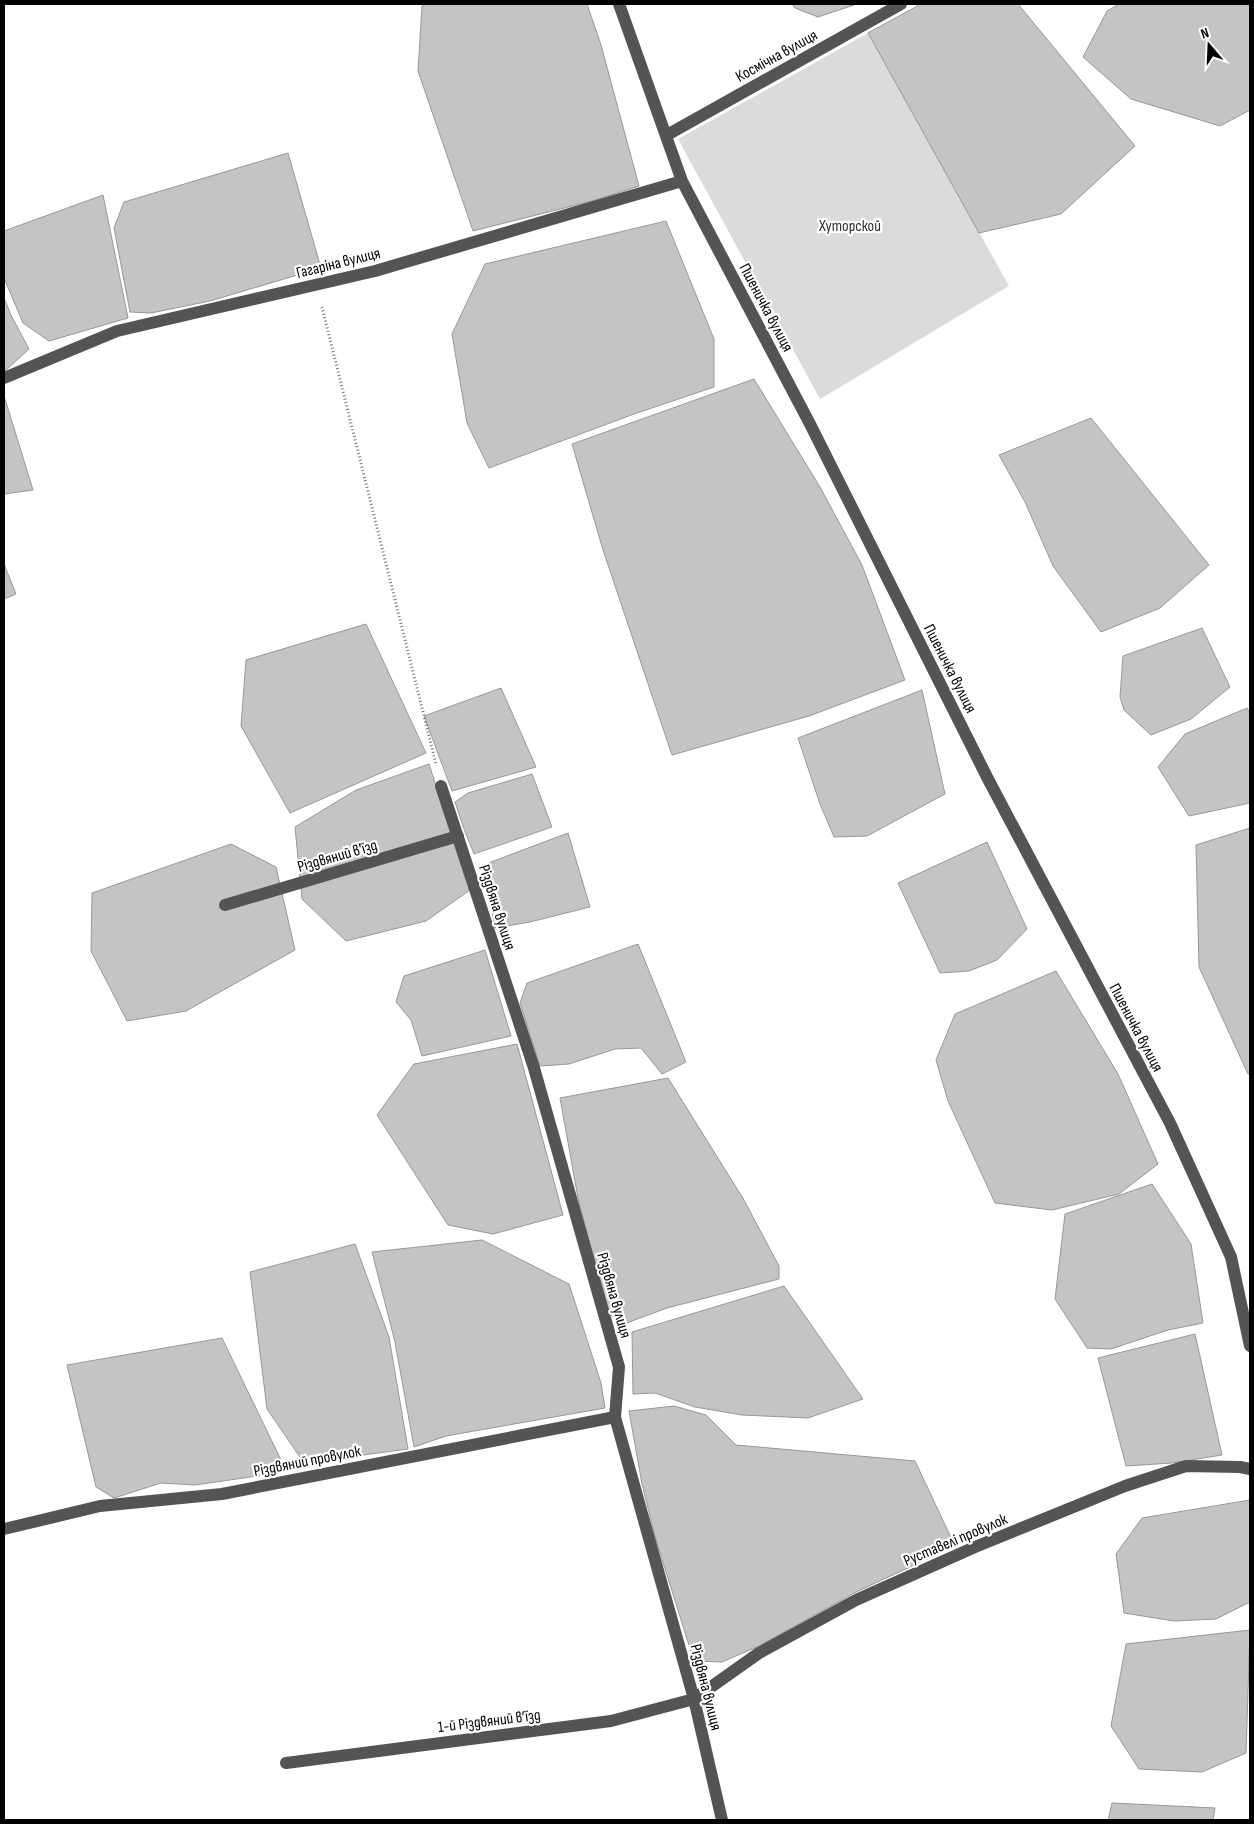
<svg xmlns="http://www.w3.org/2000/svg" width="1254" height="1824" font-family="'Sofia Sans Condensed',sans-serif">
  <rect width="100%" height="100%" fill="#fff"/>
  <path fill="#dbdbdb" d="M868 33 1009 286 820 399 678 139Z"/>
  <path fill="#c4c4c4" stroke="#989898" d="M427 4H587L601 45 639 186 592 201 473 231 418 71 422 6Z
    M792 4H857L818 17 795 8Z
    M921 4H1018L1135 146 1061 214 979 233 868 33Z
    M1119 4H1250V110L1220 126 1131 99 1083 57 1107 11Z
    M288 153 321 268 210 301 151 313 130 312 114 228 124 202Z
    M103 195 128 318 49 341 23 323 4 278V231Z
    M666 221 714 339V387L634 414 489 468 467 423 452 334 485 264Z
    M4 298 11 315 29 349 4 372Z
    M754 379 820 487 862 565 905 680 809 716 672 755 603 550 572 444Z
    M4 399H5L33 490 4 494Z
    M1091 418 1209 565 1160 608 1101 632 1053 566 1025 502 999 455Z
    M4 564 16 594 4 599Z
    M366 624 426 753 290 813 241 726 246 660Z
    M1202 628 1230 687 1191 719 1151 735 1124 710 1120 697 1123 656Z
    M501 688 536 767 452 791 424 716Z
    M922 690 945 794 867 836 834 837 820 804 798 738Z
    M1247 708 1250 714V803L1189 816 1158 767 1185 734Z
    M429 764 470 890 426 921 346 941 302 899 295 827 356 790Z
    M532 774 552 827 474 854 464 829 455 802 468 793Z
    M1250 828V1074H1248L1199 967 1196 845Z
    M568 833 590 907 530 922 495 928 483 865Z
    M987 842 1027 929 997 960 969 971 940 973 898 883Z
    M231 844 276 867 295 950 186 1011 127 1021 91 951 92 893Z
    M638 944 686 1062 662 1074 641 1048 615 1049 569 1064 540 1066 520 1003 527 983Z
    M485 950 511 1036 422 1056 411 1020 396 1002 404 976Z
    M1056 971 1118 1074 1158 1164 1119 1194 1052 1210 995 1203 948 1101 936 1060 955 1014Z
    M517 1044 563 1215 493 1234 448 1225 377 1115 414 1064Z
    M668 1078 744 1200 779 1266V1279L667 1308 624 1324 608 1313 578 1198 560 1098Z
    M1152 1184 1191 1244 1203 1323 1168 1330 1111 1349 1087 1348 1055 1299 1065 1214Z
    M482 1240 569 1284 601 1383 605 1408 446 1436 414 1447 395 1342 372 1252Z
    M355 1244 389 1337 408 1449 304 1463 267 1409 250 1272Z
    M784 1286 863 1399 808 1418 742 1415 695 1407 655 1393 633 1394 632 1332Z
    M1195 1334 1222 1455 1172 1463 1126 1466 1098 1358Z
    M222 1338 282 1462 278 1473 195 1485 161 1483 114 1498 96 1487 67 1365Z
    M674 1406 706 1415 736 1445 915 1461 955 1546 854 1593 759 1646 722 1662 694 1661 656 1540 642 1484 629 1411Z
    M1250 1500V1602L1216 1619 1174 1621 1124 1613 1116 1554 1142 1518Z
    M1250 1630 1246 1753 1202 1772 1139 1769 1111 1726 1126 1644Z
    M1112 1803 1215 1808 1213 1820H1108Z"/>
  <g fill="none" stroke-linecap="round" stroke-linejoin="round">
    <path stroke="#767676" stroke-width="3" stroke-dasharray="1 2.5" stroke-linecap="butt" d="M322 307 436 764"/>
    <path stroke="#545454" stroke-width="12" d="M619 4 682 181 810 424 988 779 1170 1123 1231 1257 1250 1346
      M667 135 901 4
      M4 378 117 331 375 271 682 181
      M441 786 534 1068 619 1367 615 1417 694 1699 722 1820
      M225 905 458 836
      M4 1529 100 1506 222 1494 615 1417
      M286 1763 611 1721 694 1699 759 1653 856 1600 975 1547 1125 1486 1186 1466 1240 1467 1250 1469"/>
  </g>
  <g text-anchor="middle" stroke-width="4.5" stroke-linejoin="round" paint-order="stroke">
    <g font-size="16" fill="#000" stroke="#fff">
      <text transform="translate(776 55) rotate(-29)" y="6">Космічна вулиця</text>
      <text transform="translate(338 262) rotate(-14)" y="6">Гагаріна вулиця</text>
      <text transform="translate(767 307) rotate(62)" y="6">Пшеничка вулиця</text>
      <text transform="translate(951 668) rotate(63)" y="6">Пшеничка вулиця</text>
      <text transform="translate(337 855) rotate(-16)" y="6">Різдвяний в'їзд</text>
      <text transform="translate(498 907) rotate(72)" y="6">Різдвяна вулиця</text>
      <text transform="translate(1137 1027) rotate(62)" y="6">Пшеничка вулиця</text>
      <text transform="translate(615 1295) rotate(74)" y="6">Різдвяна вулиця</text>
      <text transform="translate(307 1460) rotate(-11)" y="6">Різдвяний провулок</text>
      <text transform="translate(955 1539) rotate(-23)" y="6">Руставелі провулок</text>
      <text transform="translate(707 1687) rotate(76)" y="6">Різдвяна вулиця</text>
      <text transform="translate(489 1720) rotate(-7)" y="6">1-й Різдвяний в’їзд</text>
    </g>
    <g font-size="16" fill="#323232" stroke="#fff">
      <text x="850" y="231">Хуторской</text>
    </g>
  </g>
  <rect width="1254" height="1824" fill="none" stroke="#000000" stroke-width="10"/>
  <g transform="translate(1209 45) rotate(341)" stroke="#ffffff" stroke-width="4" paint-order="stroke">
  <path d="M0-4L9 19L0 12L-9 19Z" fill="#000000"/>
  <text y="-8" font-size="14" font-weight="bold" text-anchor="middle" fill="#000000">N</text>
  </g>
</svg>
